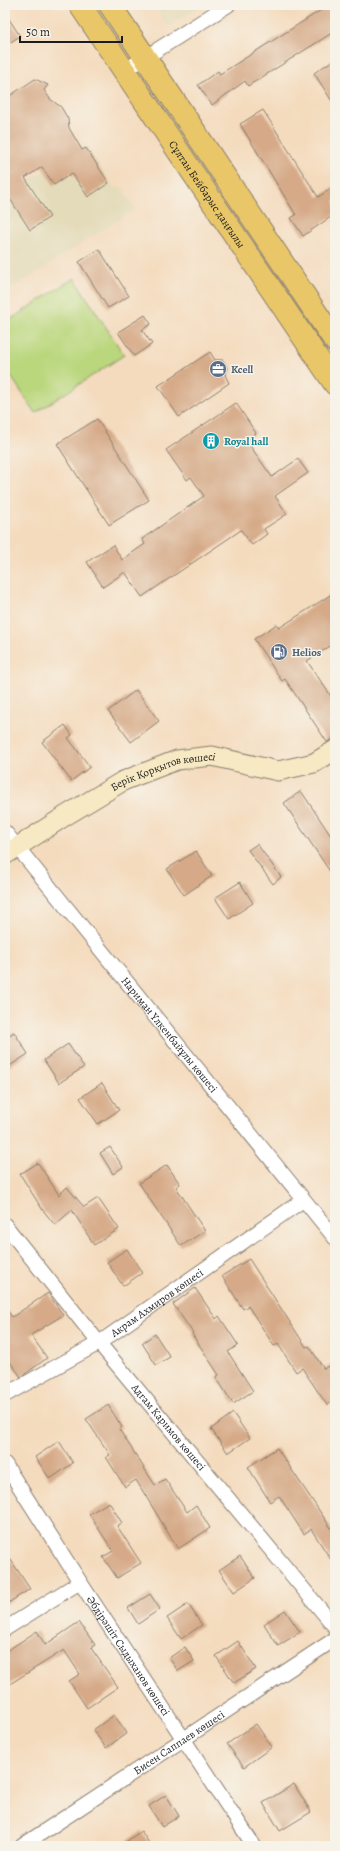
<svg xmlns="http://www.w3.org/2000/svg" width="340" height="1851" font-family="Alegreya,serif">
  <rect width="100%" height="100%" fill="#f7f3e8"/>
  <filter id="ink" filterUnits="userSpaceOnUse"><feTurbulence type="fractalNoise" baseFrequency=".025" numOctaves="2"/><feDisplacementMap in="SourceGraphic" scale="8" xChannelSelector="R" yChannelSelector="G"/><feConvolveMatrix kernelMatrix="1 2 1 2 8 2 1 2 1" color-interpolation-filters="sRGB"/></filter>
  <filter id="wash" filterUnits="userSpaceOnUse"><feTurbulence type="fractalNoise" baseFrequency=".012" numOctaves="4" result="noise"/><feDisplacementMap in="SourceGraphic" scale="16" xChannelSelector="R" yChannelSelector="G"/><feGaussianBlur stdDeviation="0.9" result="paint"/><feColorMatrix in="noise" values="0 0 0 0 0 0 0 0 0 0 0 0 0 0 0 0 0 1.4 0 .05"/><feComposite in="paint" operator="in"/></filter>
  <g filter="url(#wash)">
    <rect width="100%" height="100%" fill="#f4dbbe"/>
    <path fill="#e4dbba" d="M154 5H202L168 27Z
      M85 144 115 189 121 186 135 209 5 293V196Z"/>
    <path fill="#bad77d" stroke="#6b7a4c" d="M74 278 124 355 35 413 5 367V323Z"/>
    <g id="blocks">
      <path fill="#d6aa88" d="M329 5H335V31L248 86 245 81 212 105 198 85 218 71 220 74Z
        M5 13 20 36 5 46Z
        M335 59V106L314 73Z
        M35 79 48 85 44 90 50 99 61 107 68 119 69 128 82 150 86 148 109 183 88 197 72 173 54 185 42 167 25 178 50 217 30 230 5 191V99Z
        M263 110 318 197 335 186V214L303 236 291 218 296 215 240 124Z
        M99 249 129 296 108 308 79 262Z
        M145 315 151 324 142 330 152 344 134 356 118 332Z
        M210 352 215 360H223L227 368 225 375 229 383 179 417 158 386Z
        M236 403 256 433 246 440 272 477 298 459 308 473 275 496 287 514 264 529 267 534 252 545 241 530 142 597 125 572 103 587 87 562 113 545 122 560 145 544 142 539 204 496 191 477 187 480 166 450Z
        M97 419 149 500 109 525 57 444Z
        M335 592V643L307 661 335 702V737L327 742 285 679 282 681 254 639 277 624 279 628Z
        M136 690 159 721 131 742 108 711Z
        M65 725 72 735 68 738 90 767 71 781 42 742Z
        M301 791 335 842V879L284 803Z
        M257 844 281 877 273 884 248 850Z
        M196 851 212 876 184 895 167 869Z
        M240 882 253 903 229 919 215 898Z
        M14 1032 28 1054 5 1069V1038Z
        M68 1044 84 1067 59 1083 44 1060Z
        M102 1083 119 1110 98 1124 80 1098Z
        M110 1147 123 1167 113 1174 100 1153Z
        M38 1163 59 1195 67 1187 84 1207 98 1198 119 1229 94 1245 72 1210 55 1225 42 1209 20 1174Z
        M167 1165 180 1184 176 1187 205 1231 181 1246 139 1183Z
        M127 1249 142 1273 123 1286 107 1262Z
        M249 1259 306 1347 309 1346 324 1369 331 1364 335 1371V1400L327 1405 302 1368 296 1372 278 1344 274 1346 248 1306 243 1309 222 1276Z
        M195 1288 216 1319 219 1316 238 1345 228 1352 253 1391 233 1404 216 1377 219 1375 192 1334 193 1333 173 1304Z
        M48 1293 63 1315 31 1335 47 1358 21 1377 5 1355V1307L12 1317Z
        M155 1334 170 1357 156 1365 142 1343Z
        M108 1405 122 1427 119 1429 155 1485 165 1479 187 1512 196 1505 210 1528 178 1549 136 1480 125 1487 106 1457 110 1455 86 1419Z
        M233 1413 250 1438 228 1453 211 1429Z
        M59 1441 73 1463 50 1479 35 1457Z
        M277 1448 335 1534V1566L311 1529 304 1534 279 1496 270 1502 248 1467Z
        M109 1502 122 1523 117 1526 141 1563 117 1578 103 1557 113 1551 89 1514Z
        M5 1551 30 1589 5 1605Z
        M240 1556 255 1578 234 1592 219 1570Z
        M150 1594 160 1609 138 1624 128 1608Z
        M188 1604 202 1625 181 1639 167 1618Z
        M285 1610 300 1632 278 1646 264 1624Z
        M79 1622 95 1645 91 1648 118 1687 87 1708 69 1681 80 1674 64 1650 5 1687V1652L37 1631 45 1645Z
        M238 1641 256 1669 234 1683 216 1656Z
        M185 1647 194 1661 178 1671 169 1658Z
        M114 1715 127 1733 106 1748 93 1730Z
        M256 1724 272 1747 244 1767 227 1744Z
        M294 1784 311 1812 280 1831 263 1803Z
        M166 1795 179 1816 162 1827 149 1806Z
        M141 1831 151 1846H120Z"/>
    </g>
  </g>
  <g filter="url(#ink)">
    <use href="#blocks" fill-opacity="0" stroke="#887c6d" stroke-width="1"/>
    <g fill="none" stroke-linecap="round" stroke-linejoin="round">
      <g stroke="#887c6d" stroke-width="16">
        <g id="street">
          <path d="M124 71 228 5"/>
          <path id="s1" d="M5 832 335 1238"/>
          <path id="s2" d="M5 1225 99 1343 335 1627"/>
          <path id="s3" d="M5 1395 99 1343 303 1200"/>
          <path id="s4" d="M5 1464 80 1582 254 1846"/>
          <path d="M5 1629 80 1582"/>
          <path id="s5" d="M22 1846 335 1639"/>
        </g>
      </g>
      <g stroke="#887c6d" stroke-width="21">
        <g id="secondary">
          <path id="s6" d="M5 855 65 816 123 781 177 760 212 756 278 771 314 763 335 750"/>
        </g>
      </g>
      <g stroke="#887c6d" stroke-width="24">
        <g id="primary">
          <path id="s7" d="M80 5 335 384"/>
          <path d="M110 5 335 341"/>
        </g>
      </g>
      <use href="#street" stroke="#fff" stroke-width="14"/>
      <use href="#secondary" stroke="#f6e9c3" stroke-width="19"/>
      <use href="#primary" stroke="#e9c769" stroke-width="22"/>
    </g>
  </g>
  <defs>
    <g id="office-disc" transform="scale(0.9)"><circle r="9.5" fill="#5c6f8a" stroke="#f7f3e8"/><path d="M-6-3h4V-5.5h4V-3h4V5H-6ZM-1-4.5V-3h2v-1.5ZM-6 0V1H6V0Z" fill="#fff"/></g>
    <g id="building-disc" transform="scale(0.9)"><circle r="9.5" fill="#0f9aa8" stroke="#f7f3e8"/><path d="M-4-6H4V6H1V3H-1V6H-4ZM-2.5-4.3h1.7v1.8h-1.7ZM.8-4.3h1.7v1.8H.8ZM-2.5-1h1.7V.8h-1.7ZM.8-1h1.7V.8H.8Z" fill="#fff"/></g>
    <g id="fuel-disc" transform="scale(0.9)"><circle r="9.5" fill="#5c6f8a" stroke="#f7f3e8"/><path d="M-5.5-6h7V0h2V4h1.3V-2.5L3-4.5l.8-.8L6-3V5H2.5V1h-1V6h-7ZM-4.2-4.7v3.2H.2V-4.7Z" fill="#fff"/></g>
  </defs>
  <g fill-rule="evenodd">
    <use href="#office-disc" x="218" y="369"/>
    <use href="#building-disc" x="211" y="441"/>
    <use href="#fuel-disc" x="279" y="652"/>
  </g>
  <g text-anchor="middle" stroke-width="3" stroke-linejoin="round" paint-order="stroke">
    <g font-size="11" fill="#1c1c1c" stroke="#f7f3e8">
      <text dy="4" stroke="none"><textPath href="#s7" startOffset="228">Сұлтан Бейбарыс даңғылы</textPath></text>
      <text dy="4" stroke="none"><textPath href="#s6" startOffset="181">Берік Қорқытов көшесі</textPath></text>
      <text dy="4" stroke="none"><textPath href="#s1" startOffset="261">Нариман Үлкенбайұлы көшесі</textPath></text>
      <text dy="4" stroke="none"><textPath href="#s3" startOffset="178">Акрам Ахмиров көшесі</textPath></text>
      <text dy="4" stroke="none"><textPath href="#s2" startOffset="260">Адгам Каримов көшесі</textPath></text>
      <text dy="4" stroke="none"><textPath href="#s4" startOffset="228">Әбдірәшіт Сыдыханов көшесі</textPath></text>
      <text dy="4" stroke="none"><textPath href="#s5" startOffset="188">Бисен Саппаев көшесі</textPath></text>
    </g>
    <g font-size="11" font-weight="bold" fill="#4e5e75" stroke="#f7f3e8" text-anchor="start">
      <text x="231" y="373">Kcell</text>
      <text x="292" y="656">Helios</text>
    </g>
    <g font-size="11" font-weight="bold" fill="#0d838f" stroke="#f7f3e8" text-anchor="start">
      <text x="224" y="445">Royal hall</text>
    </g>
  </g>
  <rect width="340" height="1851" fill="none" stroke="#f7f3e8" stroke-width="20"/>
  <path d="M20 36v6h102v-6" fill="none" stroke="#1c1c1c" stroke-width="2"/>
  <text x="26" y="36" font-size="12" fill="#1c1c1c" stroke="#f7f3e8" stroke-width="3" paint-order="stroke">50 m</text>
</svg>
